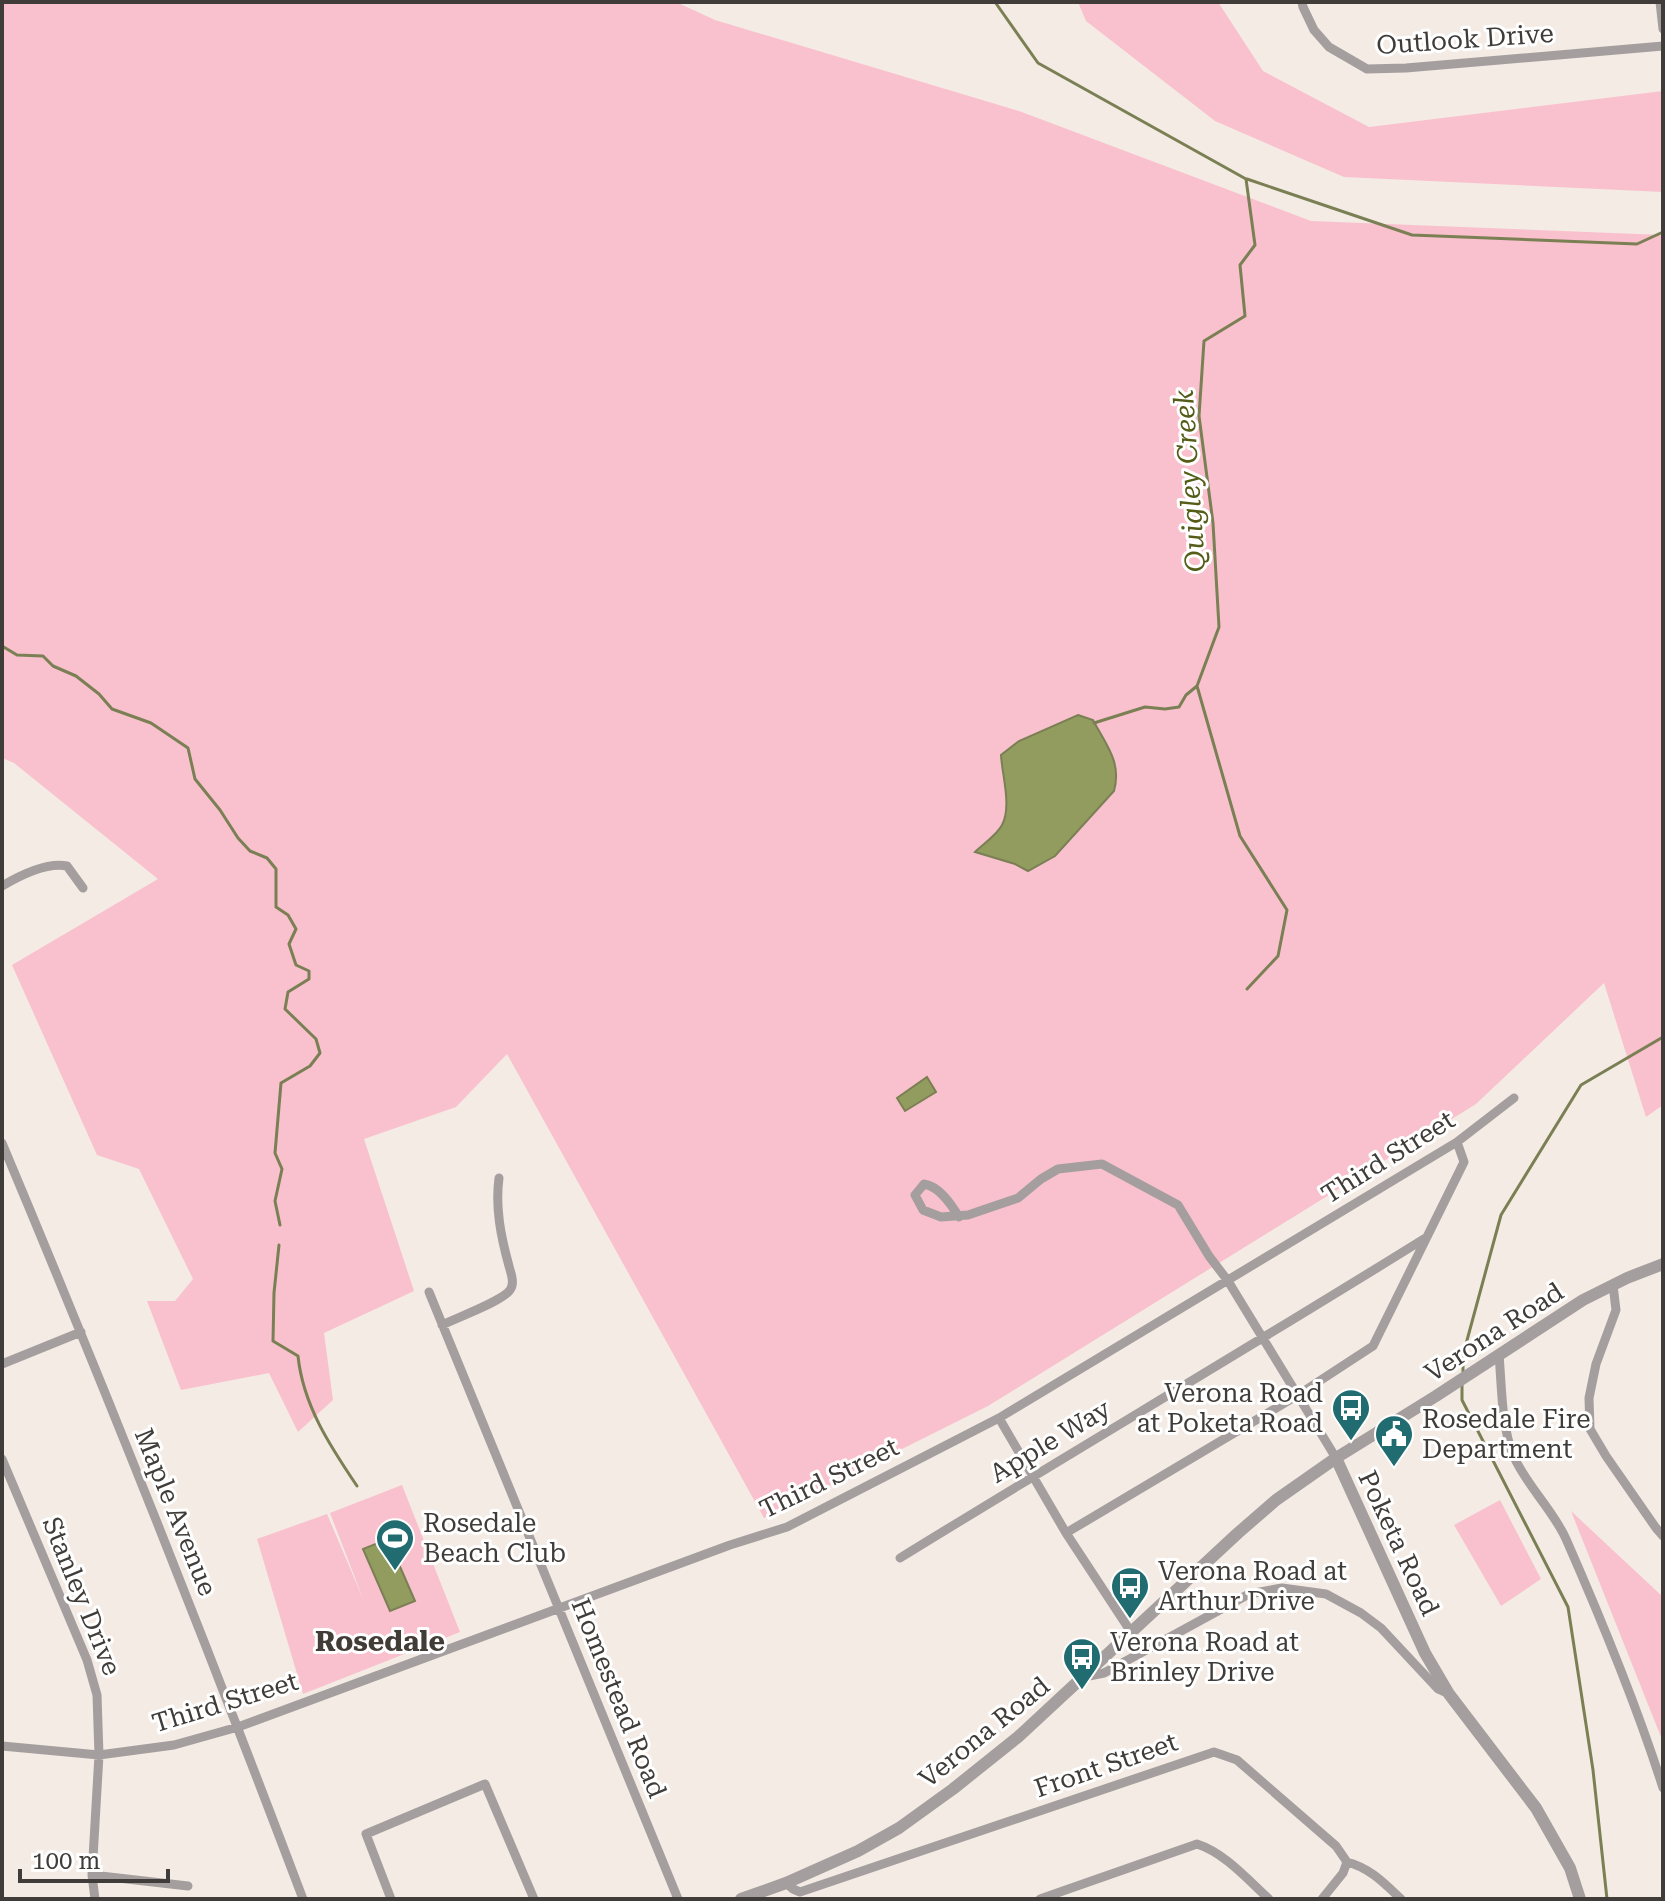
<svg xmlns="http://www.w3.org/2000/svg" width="1665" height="1901" font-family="'Roboto Serif',serif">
  <rect width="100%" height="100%" fill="#f4ebe4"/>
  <path fill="#f9c1cd" d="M2 2H676L715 20 1019 111 1311 221 1663 235V1105L1646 1117 1604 983 1476 1104 988 1406 764 1518 507 1054 456 1107 364 1139 414 1291 324 1333 333 1400 298 1432 269 1373 181 1390 147 1301H175L193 1279 139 1169 97 1155 12 965 158 879 14 763 2 758Z
    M1078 2H1218L1263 71 1369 127 1663 91V192L1344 177 1215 121 1086 21Z
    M402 1485 460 1632 303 1694 257 1539 327 1514 364 1601 330 1513Z
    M1500 1500 1541 1579 1501 1606 1454 1525Z
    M1571 1511 1663 1597V1742Z"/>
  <path fill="#939c5f" stroke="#7a7f54" stroke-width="2" d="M1078 715 1093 720C1106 745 1122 762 1114 791L1055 856 1028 871 1015 864 975 852C983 844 997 835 1002 825 1012 806 1002 775 1001 755L1019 741Z
    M927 1077 936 1092 905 1111 897 1098Z
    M388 1539 415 1601 390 1611 363 1549Z"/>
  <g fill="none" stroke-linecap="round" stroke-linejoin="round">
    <path stroke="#7a7f54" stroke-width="3" d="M995 2 1038 63 1246 179 1255 245 1240 265 1245 316 1204 341 1199 416 1213 523 1219 627 1197 686 1240 836 1287 910 1278 956 1247 989
      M1247 179 1412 235 1637 244 1663 232
      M2 646 17 655 43 656 53 666 76 676 99 694 112 709 151 723 188 748 195 779 220 810 238 838 250 851 267 858 276 869V907L288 915 296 929 289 944 296 965 309 971V979L288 992 285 1009 316 1039 320 1053 310 1066 281 1083 275 1153 282 1169 275 1201 280 1225
      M1094 723 1145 707 1165 709 1179 707 1186 695 1197 686
      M279 1245 274 1293 273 1341 298 1356C303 1405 330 1446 357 1486
      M1463 1376V1355L1501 1215 1581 1085 1663 1037
      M1462 1383V1400L1568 1607 1593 1770 1607 1899"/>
    <path stroke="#a49f9e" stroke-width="9" d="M1302 2 1303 7 1314 30 1329 47 1367 69 1406 68 1663 46
      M1660 2 1663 29
      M2 886C19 876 47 862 67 866L83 888
      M2 1143C107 1393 207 1645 303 1899
      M959 1217C951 1204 939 1186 924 1184L915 1195 923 1210 941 1217 968 1215 1018 1198 1041 1179 1058 1169 1102 1164 1178 1205 1209 1256 1228 1281 1336 1458
      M1613 1285 1616 1310 1596 1364 1589 1398 1590 1429 1606 1456 1656 1528 1663 1536
      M429 1292 678 1899
      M442 1325C456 1318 503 1301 510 1290 515 1283 511 1274 509 1266 501 1237 495 1208 499 1178
      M1499 1355C1502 1388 1501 1426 1514 1457 1527 1486 1553 1510 1566 1539 1602 1621 1636 1703 1663 1788
      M2 1364 81 1332
      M999 1418 1066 1533 1131 1632
      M2 1459 87 1660 97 1695 99 1755 92 1875 95 1899
      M1066 1533 1298 1395 1373 1346 1464 1162 1457 1142
      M900 1558C1075 1450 1252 1346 1427 1237
      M1084 1677 1104 1673 1249 1594 1282 1588 1326 1594 1361 1613 1381 1628 1438 1689 1449 1694
      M2 1746 99 1755 174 1745 238 1727 730 1545 787 1527 999 1418 1457 1142 1514 1098
      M92 1875 188 1886
      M786 1883 793 1889 800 1892 1214 1752 1237 1760 1336 1846 1347 1862C1370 1868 1384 1883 1401 1899
      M391 1899 366 1834 485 1784 534 1899
      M1040 1899 1197 1844C1225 1853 1248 1880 1269 1899
      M1322 1899 1343 1873 1347 1862"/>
    <path stroke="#a49f9e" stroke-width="12" d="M1336 1458 1425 1653 1449 1694 1536 1808 1570 1868 1580 1899
      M741 1899 786 1883 858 1851 899 1828 953 1789 1018 1737 1238 1533 1276 1500 1336 1458 1436 1396 1583 1300 1627 1278 1663 1264"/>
  </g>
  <defs>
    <g id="bus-pin" transform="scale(2)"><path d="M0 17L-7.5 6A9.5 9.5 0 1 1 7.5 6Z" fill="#206c70" stroke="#fff"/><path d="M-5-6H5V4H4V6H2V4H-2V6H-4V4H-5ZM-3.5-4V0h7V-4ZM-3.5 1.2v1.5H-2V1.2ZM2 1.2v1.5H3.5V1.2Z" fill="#fff"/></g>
    <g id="civic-pin" transform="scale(2)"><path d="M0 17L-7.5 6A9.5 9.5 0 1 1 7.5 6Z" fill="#206c70" stroke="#fff"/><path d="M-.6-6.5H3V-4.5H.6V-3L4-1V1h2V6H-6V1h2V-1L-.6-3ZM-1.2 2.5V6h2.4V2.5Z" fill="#fff"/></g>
    <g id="stadium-pin" transform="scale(2)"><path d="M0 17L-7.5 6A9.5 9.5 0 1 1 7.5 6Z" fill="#206c70" stroke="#fff"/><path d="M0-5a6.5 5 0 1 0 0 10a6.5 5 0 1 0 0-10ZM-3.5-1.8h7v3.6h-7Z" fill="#fff"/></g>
  </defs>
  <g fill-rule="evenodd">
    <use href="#bus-pin" x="1351" y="1408"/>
    <use href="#civic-pin" x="1394" y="1434"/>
    <use href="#stadium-pin" x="395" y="1538"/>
    <use href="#bus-pin" x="1130" y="1586"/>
    <use href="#bus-pin" x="1082" y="1657"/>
  </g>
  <g text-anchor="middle" stroke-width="6" stroke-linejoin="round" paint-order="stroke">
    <g font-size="26" fill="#3f3c39" stroke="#fff">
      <text transform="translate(1465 39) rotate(-4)" y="9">Outlook Drive</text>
      <text transform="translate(1388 1157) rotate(-32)" y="9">Third Street</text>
      <text transform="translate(1494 1332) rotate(-33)" y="9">Verona Road</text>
      <text transform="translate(1050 1441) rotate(-31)" y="9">Apple Way</text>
      <text transform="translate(829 1478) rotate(-26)" y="9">Third Street</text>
      <text transform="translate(176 1512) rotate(68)" y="9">Maple Avenue</text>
      <text transform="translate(1399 1543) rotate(65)" y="9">Poketa Road</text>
      <text transform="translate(82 1596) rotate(68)" y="9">Stanley Drive</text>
      <text transform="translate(619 1698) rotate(68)" y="9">Homestead Road</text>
      <text transform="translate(225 1702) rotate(-17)" y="9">Third Street</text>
      <text transform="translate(984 1732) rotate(-39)" y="9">Verona Road</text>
      <text transform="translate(1106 1765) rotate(-19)" y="9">Front Street</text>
    </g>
    <g font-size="26" fill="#3f3c39" stroke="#fff" text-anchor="start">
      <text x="1323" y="1402" text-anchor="end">Verona Road<tspan x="1323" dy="30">at Poketa Road</tspan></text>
      <text x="1422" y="1428">Rosedale Fire<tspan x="1422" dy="30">Department</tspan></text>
      <text x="423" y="1532">Rosedale<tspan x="423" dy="30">Beach Club</tspan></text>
      <text x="1158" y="1580">Verona Road at<tspan x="1158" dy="30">Arthur Drive</tspan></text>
      <text x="1110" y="1651">Verona Road at<tspan x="1110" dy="30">Brinley Drive</tspan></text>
    </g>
    <g font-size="28" font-style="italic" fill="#545c17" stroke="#fff">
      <text transform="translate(1189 481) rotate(-94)" y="10">Quigley Creek</text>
    </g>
    <g font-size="28" font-weight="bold" fill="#423c36" stroke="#fff">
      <text x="380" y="1651">Rosedale</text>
    </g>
  </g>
  <rect width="1665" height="1901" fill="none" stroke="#3f3c39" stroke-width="8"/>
  <path d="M20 1869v12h148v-12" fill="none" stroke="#3f3c39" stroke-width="4"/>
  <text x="32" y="1869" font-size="24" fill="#3f3c39" stroke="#ffffff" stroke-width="6" paint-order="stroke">100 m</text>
</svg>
